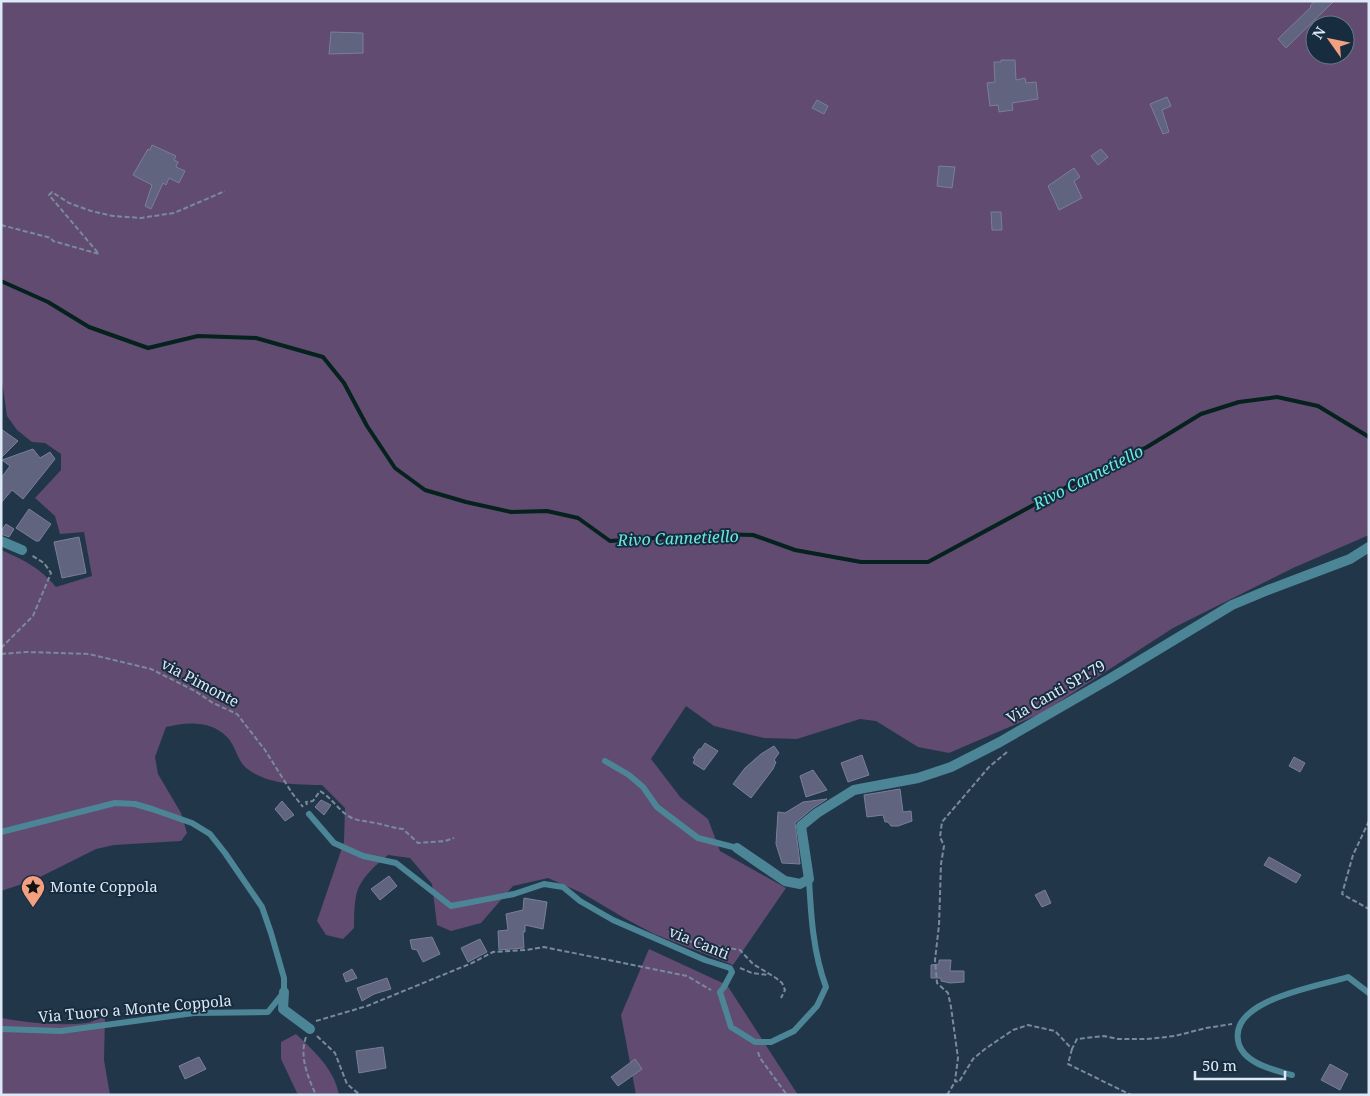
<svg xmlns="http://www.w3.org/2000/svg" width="1370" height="1096" font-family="'Noto Serif',serif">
  <rect width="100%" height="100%" fill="#22364a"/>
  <path fill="#614b70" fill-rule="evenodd" d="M1 1H1369V535L1293 568 1173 628 1042 713 949 753 918 747 876 721 860 719 797 739 764 738 714 726 686 706 651 759 681 798 708 819 720 851 786 888 733 965 654 934 626 919 582 893 548 878 513 886 481 923 451 931 437 925 432 884 410 858 388 855C375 866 360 878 356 896 354 906 354 918 354 928L343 939 326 935 317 921 344 842 345 808 322 785C297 785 266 785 245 767 237 759 235 745 227 737 211 720 186 722 166 727L155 757 158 774 181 813 187 833 181 841 114 845 96 849 34 880 1 891V550C24 560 40 568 56 587L92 576 84 532 60 534 55 516 35 498 61 470V454L45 443 32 442 17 430 7 416 1 374ZM1315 25H1345V55H1315Z
    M649 949 727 985 798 1095H636L621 1015Z
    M105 1016 104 1060 110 1095H1V1018C29 1023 59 1026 87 1023 93 1022 99 1018 105 1016Z
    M296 1034C314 1051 335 1070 339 1095H298L281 1059V1042Z"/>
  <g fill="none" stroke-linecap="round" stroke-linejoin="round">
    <path stroke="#05221f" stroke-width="4" d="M1 281 48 302 89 327 148 348 198 336 256 338 323 357 344 383 367 426 395 468 425 490 466 502 511 512 547 511 578 518 610 541 714 534 753 535 795 550 861 562H928L1089 475 1147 447 1201 414 1239 402 1277 397 1318 406 1369 437"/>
  </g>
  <path fill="#60647f" stroke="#7b7e9b" d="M1315 1H1334L1286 48 1278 39 1311 7 1310 6Z
    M331 32 363 33V53L329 54Z
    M1001 60H1015L1016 80 1025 78 1026 83 1036 82 1038 99 1012 103 1013 110 999 112 998 105 990 106 987 83 995 82 994 62H1001Z
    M1167 97 1171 106 1162 110 1169 132 1163 134 1150 104Z
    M817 100 828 106 824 114 812 108Z
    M152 145 176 156 174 160 178 162 176 167 185 171 179 183 169 178 166 185 163 183 151 209 145 206 152 185 133 175 148 149 150 150Z
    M1101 149 1108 157 1098 165 1091 156Z
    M939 166 955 167 952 188 937 186Z
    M1074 168 1080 177 1074 181 1082 198 1059 210 1048 186Z
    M991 212H1001L1002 230H992Z
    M1 429 18 441 1 458Z
    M33 449 40 458 50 452 55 459 23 499 12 490 1 503V478L10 466 2 460Z
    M29 509 51 524 39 541H36L16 528Z
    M6 524 14 529 9 537 1 534V531Z
    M79 537 86 573 62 578 54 542Z
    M705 743 718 751 704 770 693 763 695 759 693 758 699 749H701Z
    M774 746 779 753 774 760 776 762 773 769 751 798 733 784 745 768 761 754Z
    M862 755 869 775 848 782 841 763Z
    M1294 757 1305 763 1300 772 1289 766Z
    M813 770 827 790 806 797 800 776Z
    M900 789 903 812 911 811 912 821 898 826H891L888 822H885L883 815 867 817 864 795Z
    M827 799 813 808 795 823 800 864 782 863 776 844 778 812 785 813 803 802Z
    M321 800 331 805 324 815 315 807Z
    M282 801 294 815 285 821 275 809Z
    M1269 857 1301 875 1296 883 1264 865Z
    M389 876 397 886 380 900 371 889Z
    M1045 890 1051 903 1042 907 1035 895Z
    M524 898 547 902 543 929 525 925V932H523L524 948 499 950 498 931 508 930 506 914 523 910Z
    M432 937 440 954 423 962 417 950 412 949 410 940Z
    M480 939 487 952 468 962 461 948Z
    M939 960H951L950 971H964V982L950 983 941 981V978H931V965L939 964Z
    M352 969 357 978 346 982 343 974Z
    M387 978 391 989 374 994 362 1001 357 988Z
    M383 1047 386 1068 359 1073 356 1051Z
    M199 1057 206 1069 185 1079 179 1066Z
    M635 1059 642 1069 618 1086 611 1077Z
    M1330 1064 1348 1074 1340 1090 1321 1080Z"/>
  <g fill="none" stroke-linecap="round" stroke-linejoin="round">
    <path stroke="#7a8a9b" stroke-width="2" stroke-dasharray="5 2.5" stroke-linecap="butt" d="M1 225 51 238 53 241 99 254 49 195 52 192 69 203 91 211 113 216 141 218 174 213 225 191
      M1 648 33 616 51 573 44 563 31 555
      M1 654 27 652 89 654 151 669 195 691 213 703 237 714 265 750 292 793 303 807
      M1007 752 989 767 942 822 940 837 944 846 941 864 939 925 935 960 937 983 948 993 951 1007 958 1058 955 1081 959 1082 973 1059 985 1049 1013 1030 1028 1025 1055 1031 1072 1049 1077 1039 1104 1036 1118 1039H1147L1175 1036 1206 1028 1232 1024
      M307 805 306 802 313 801 320 791C332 798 339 811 350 817 359 822 370 821 380 824 388 826 394 828 403 829L418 843 445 841 454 838
      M1369 821 1353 855 1342 894 1369 909
      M687 941 740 950 753 964 776 978 782 983 785 990 781 998
      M740 968 752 973 768 975V973
      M316 1021 367 1006 472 963 493 952 526 950 544 947 687 976 711 990
      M317 1036 335 1053 347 1084 360 1095
      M306 1037C299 1057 308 1077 316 1095
      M1072 1049 1068 1064 1131 1095
      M758 1052 760 1058 787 1095
      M947 1095 955 1082"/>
    <path stroke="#4c8596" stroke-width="6" d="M605 761 629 775 643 787 657 807 698 838 737 848
      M309 814 334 843 363 856 396 863 451 906 514 894 544 884 563 887 580 901 613 920 705 960 730 968 732 972 724 987 720 992 731 1027 755 1042H771L794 1031 817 1006 826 987C813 952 811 916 809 879
      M1 832 115 803 135 804 152 809 192 823 210 834 225 853 262 907 271 933 284 978V992L268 1012 194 1013 61 1031 1 1029
      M1292 1075C1274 1070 1241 1063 1238 1040 1231 999 1320 986 1348 977L1369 993"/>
    <path stroke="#4c8596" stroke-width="10" d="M1 541 22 550
      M737 848 785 881 800 884 809 879 801 826 817 813 854 790 918 778 951 767 1000 742 1111 678 1232 605 1268 590 1350 559 1369 547
      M284 992 283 1009 310 1029"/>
  </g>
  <defs>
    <g id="sight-pin" transform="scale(1.25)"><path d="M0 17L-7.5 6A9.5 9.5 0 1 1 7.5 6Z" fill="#f2a07f" stroke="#182c3f"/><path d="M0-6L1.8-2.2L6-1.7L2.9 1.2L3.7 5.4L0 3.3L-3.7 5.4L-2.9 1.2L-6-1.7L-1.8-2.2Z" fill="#111"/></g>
  </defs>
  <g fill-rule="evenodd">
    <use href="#sight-pin" x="33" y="887"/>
  </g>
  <g text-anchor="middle" stroke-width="4" stroke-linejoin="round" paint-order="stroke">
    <g font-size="15" fill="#dde9f6" stroke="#182c3f">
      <text transform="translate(200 683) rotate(28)" y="5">via Pimonte</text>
      <text transform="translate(1056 692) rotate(-30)" y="5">Via Canti SP179</text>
      <text transform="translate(699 943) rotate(22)" y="5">via Canti</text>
      <text transform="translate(135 1009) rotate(-5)" y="5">Via Tuoro a Monte Coppola</text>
    </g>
    <g font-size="15" fill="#dde9f6" stroke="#182c3f" text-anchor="start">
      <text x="50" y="892">Monte Coppola</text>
    </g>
    <g font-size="16" font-style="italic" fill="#69eade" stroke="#182c3f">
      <text transform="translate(1088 477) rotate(-27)" y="6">Rivo Cannetiello</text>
      <text transform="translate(678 538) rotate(-2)" y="6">Rivo Cannetiello</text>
    </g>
  </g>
  <rect width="1370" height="1096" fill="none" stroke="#dde9f6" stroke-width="5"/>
  <g transform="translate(1330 40) rotate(303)"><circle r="24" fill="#182c3f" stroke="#677888"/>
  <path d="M0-4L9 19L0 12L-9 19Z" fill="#f2a07f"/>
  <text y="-8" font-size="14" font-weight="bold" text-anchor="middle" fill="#dde9f6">N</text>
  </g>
  <path d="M1195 1071v8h90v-8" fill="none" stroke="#dde9f6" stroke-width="2.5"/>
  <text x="1202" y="1071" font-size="15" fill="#dde9f6" stroke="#182c3f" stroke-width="4" paint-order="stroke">50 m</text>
</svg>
